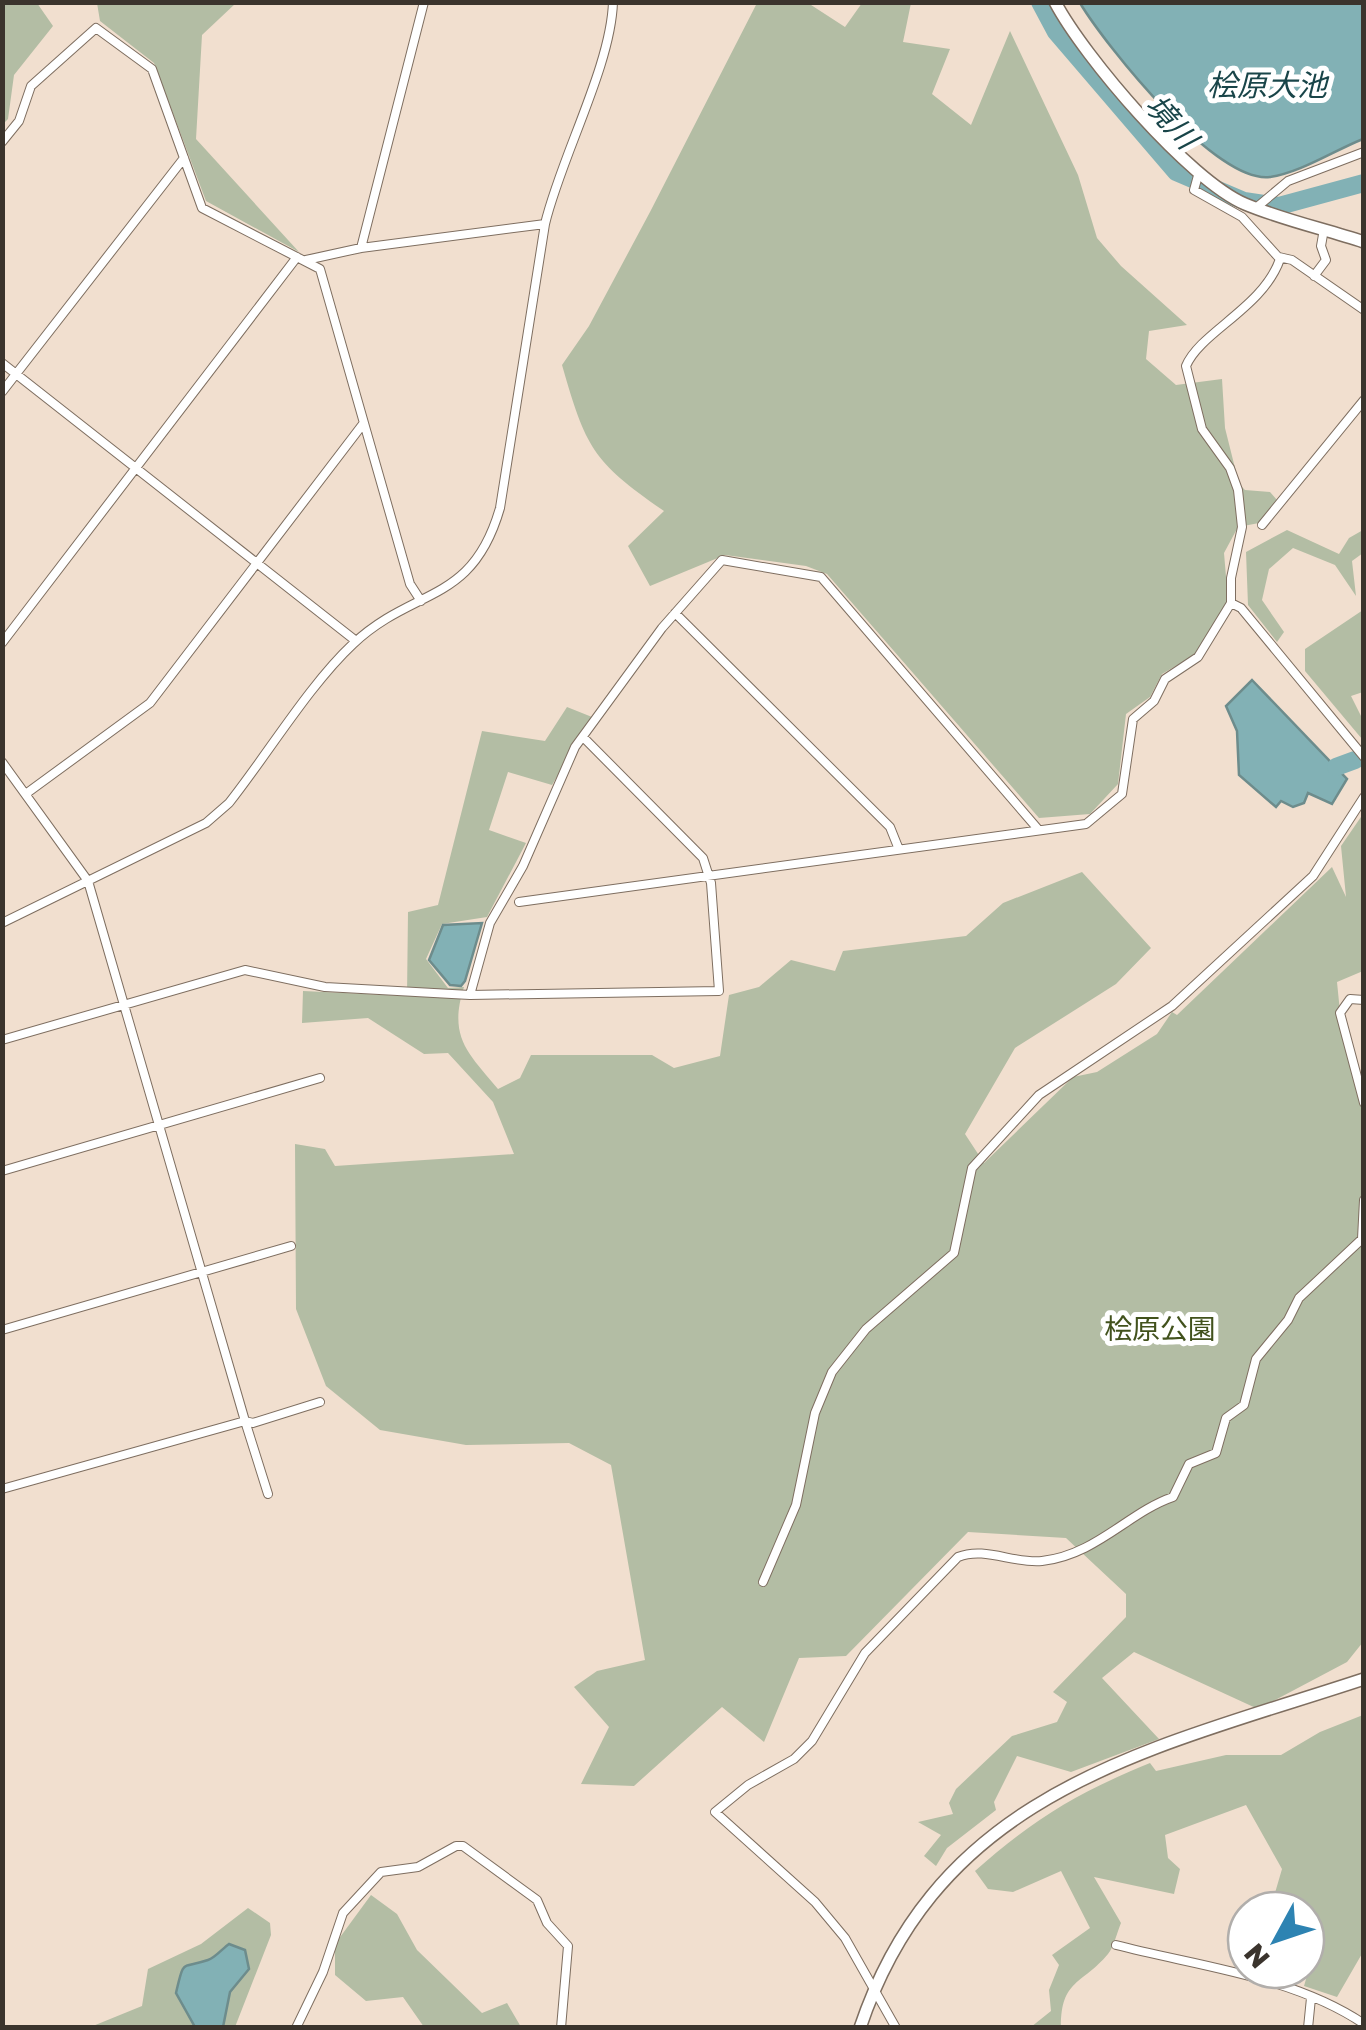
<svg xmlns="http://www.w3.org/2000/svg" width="1366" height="2030" font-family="'Golos Text','Noto Sans JP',sans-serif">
  <rect width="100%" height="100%" fill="#f1dfcf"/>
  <path fill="#b3bda4" d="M3 2 37 3 53 26 14 75 8 119 3 124Z
    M97 3H236L202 35 196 139 299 252 206 201 154 63 100 21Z
    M757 3H808L845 27 862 3H911L903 42 950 49 932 94 971 125 1010 31 1078 175 1097 238 1121 266 1187 325 1149 331 1146 359 1176 385 1222 379 1225 428 1239 484 1245 490 1270 492 1277 500 1259 523 1238 527 1224 553 1228 600 1196 654 1162 674 1150 697 1126 714 1118 784 1090 814 1039 818 827 574 806 566 725 555 650 586 628 546 664 511C592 461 586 448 562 365L589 326 650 212Z
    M1287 530 1339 554 1349 538 1363 530V553L1352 561 1356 596 1335 565 1293 548 1269 569 1262 600 1284 632 1277 642 1248 605 1246 552Z
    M1363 610V692L1351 696 1363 720 1362 739 1305 671V649Z
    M567 707 592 717 552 785 508 772 489 830 526 843 487 917 442 924 426 959 448 988 464 987C448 1037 468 1053 498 1089L520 1078 531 1055H652L674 1068 720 1056 729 995 759 987 791 960 835 971 843 951 966 936 1003 903 1082 872 1151 948 1116 984 1015 1048 965 1134 984 1163 1073 1077 1097 1072 1157 1034 1172 1012 1177 1015 1332 867 1346 897 1341 846 1363 814V971L1337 982 1342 1032 1364 1113 1363 1642 1347 1662 1258 1709 1134 1652 1102 1678 1159 1739 1071 1772 1017 1756 994 1802 996 1810 947 1848 936 1866 924 1856 941 1835 918 1822 953 1814 949 1803 956 1789 1012 1736 1057 1722 1067 1702 1053 1692 1126 1617V1594L1066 1538 968 1532 846 1656 799 1658 764 1742 722 1707 634 1786 581 1784 609 1727 574 1687 597 1671 645 1660 611 1465 569 1443 466 1445 380 1430 326 1386 296 1309 295 1144 325 1149 335 1166 514 1154 493 1102 448 1053 424 1054 368 1018 302 1023 303 991 407 996 408 912 438 905 482 731 545 741Z
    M1363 1715V1952L1337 1997 1304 1986 1313 1955 1306 1950V1910H1270L1282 1869 1246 1805 1165 1835 1168 1858 1180 1869 1174 1894 1094 1877 1121 1923C1117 1932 1114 1947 1108 1954 1082 1985 1061 1979 1061 2027H1031L1051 2011 1049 1990 1059 1965 1052 1955 1090 1928 1061 1871 1013 1892 988 1889 975 1871C1035 1818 1077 1793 1150 1763L1156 1771 1226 1755H1281L1320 1732Z
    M371 1895 397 1914 417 1950 482 2013 507 2003 521 2027H424L403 1997 366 2001 335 1975V1944Z
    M248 1908 270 1923 271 1935 235 2027 88 2028 142 2006 148 1969 201 1944Z"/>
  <path fill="#82b1b5" stroke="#6d8c8c" stroke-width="2.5" d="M1080 3H1363V139C1335 150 1300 173 1270 177 1216 184 1106 46 1080 3Z
    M1252 680 1347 779 1332 804 1308 793 1304 803 1293 807 1281 801 1276 807 1239 775 1237 731 1226 706Z
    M482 923 465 981 461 986 450 985 429 960 443 925Z
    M229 1944 245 1950 249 1969 230 1992 223 2027H195L176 1993C184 1958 181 1969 208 1960 215 1958 223 1948 229 1944Z"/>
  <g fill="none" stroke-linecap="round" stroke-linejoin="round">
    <path stroke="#82b1b5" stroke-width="18" d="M1040 2 1056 32 1176 172 1244 201 1279 206 1364 183
      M1336 767 1355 760"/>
    <g stroke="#7e6e60" stroke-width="10">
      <path id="street" d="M2 142 19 121 31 86 96 28 152 69 202 208 320 269 410 584 421 601
        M1257 207 1288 181 1364 152
        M361 248 424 2
        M1279 257 1292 260 1364 310
        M306 260 361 248 545 224
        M1314 276 1326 260 1321 246 1324 229
        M2 363 356 641
        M2 392 184 158
        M1262 525 1364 400
        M1231 603 1241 608 1364 757
        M675 613 890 827 898 847
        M2 643 297 257
        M2 762 88 881 245 1421 2 1489
        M27 793 150 703 363 424
        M519 902 1086 824 1122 794 1133 719 1154 701 1165 679 1198 657 1231 603V578L1242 527 1238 490 1230 468 1202 429 1186 366C1200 332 1263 308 1280 259L1242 217 1194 190 1199 172
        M2 923 206 823 229 803C267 755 310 684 353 644 415 586 472 605 500 508L545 224C561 157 611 66 613 2
        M470 995 490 923 523 866 575 747 662 628 722 560 821 577 1037 828
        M1364 1000 1350 999 1340 1013 1364 1103
        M2 1040 245 970 325 987 470 995 719 991 711 883 703 858 583 737
        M2 1171 320 1078
        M2 1330 291 1246
        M268 1494 245 1421 253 1423 320 1402
        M763 1582 796 1505 815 1413 832 1372 866 1329 954 1253 972 1168 1039 1095 1172 1006 1313 876 1364 797
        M1116 1945C1197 1966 1293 1976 1364 2024
        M296 2028 323 1972 343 1913 381 1872 418 1867 456 1846H463L537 1900 547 1923 568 1946 561 2028
        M896 2028 845 1938 815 1902 715 1812 748 1785 794 1759 812 1741 865 1653 958 1557C985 1546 1013 1564 1042 1561 1096 1555 1129 1512 1173 1497L1189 1464 1216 1453 1226 1418 1244 1405 1256 1359 1288 1320 1299 1298 1362 1239 1364 1200
        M1308 2028 1311 1998"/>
    </g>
    <g stroke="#7e6e60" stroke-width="14">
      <path id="secondary" d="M1055 2C1084 57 1189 180 1245 204 1283 220 1325 229 1364 242
        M860 2028C940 1789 1152 1749 1364 1679"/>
    </g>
    <use href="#street" stroke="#fff" stroke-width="8"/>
    <use href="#secondary" stroke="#fff" stroke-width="11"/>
  </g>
  <g text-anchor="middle" stroke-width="10" stroke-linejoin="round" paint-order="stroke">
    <g font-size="28" fill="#42521d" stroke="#fff">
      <text x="1160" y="1339">桧原公園</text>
    </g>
    <g font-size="30" font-style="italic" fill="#194549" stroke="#fff">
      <text x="1267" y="96">桧原大池</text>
      <text transform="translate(1171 122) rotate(48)" y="10">境川</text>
    </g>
  </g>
  <rect width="1366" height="2030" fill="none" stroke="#3b342d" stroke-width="10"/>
  <g transform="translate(1276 1940) rotate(230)"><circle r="48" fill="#ffffff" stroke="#b1aeab" stroke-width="2.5"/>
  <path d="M0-8L18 38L0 25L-18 38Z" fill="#2d83b2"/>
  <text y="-15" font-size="28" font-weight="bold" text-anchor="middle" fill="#3b342d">N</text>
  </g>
</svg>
